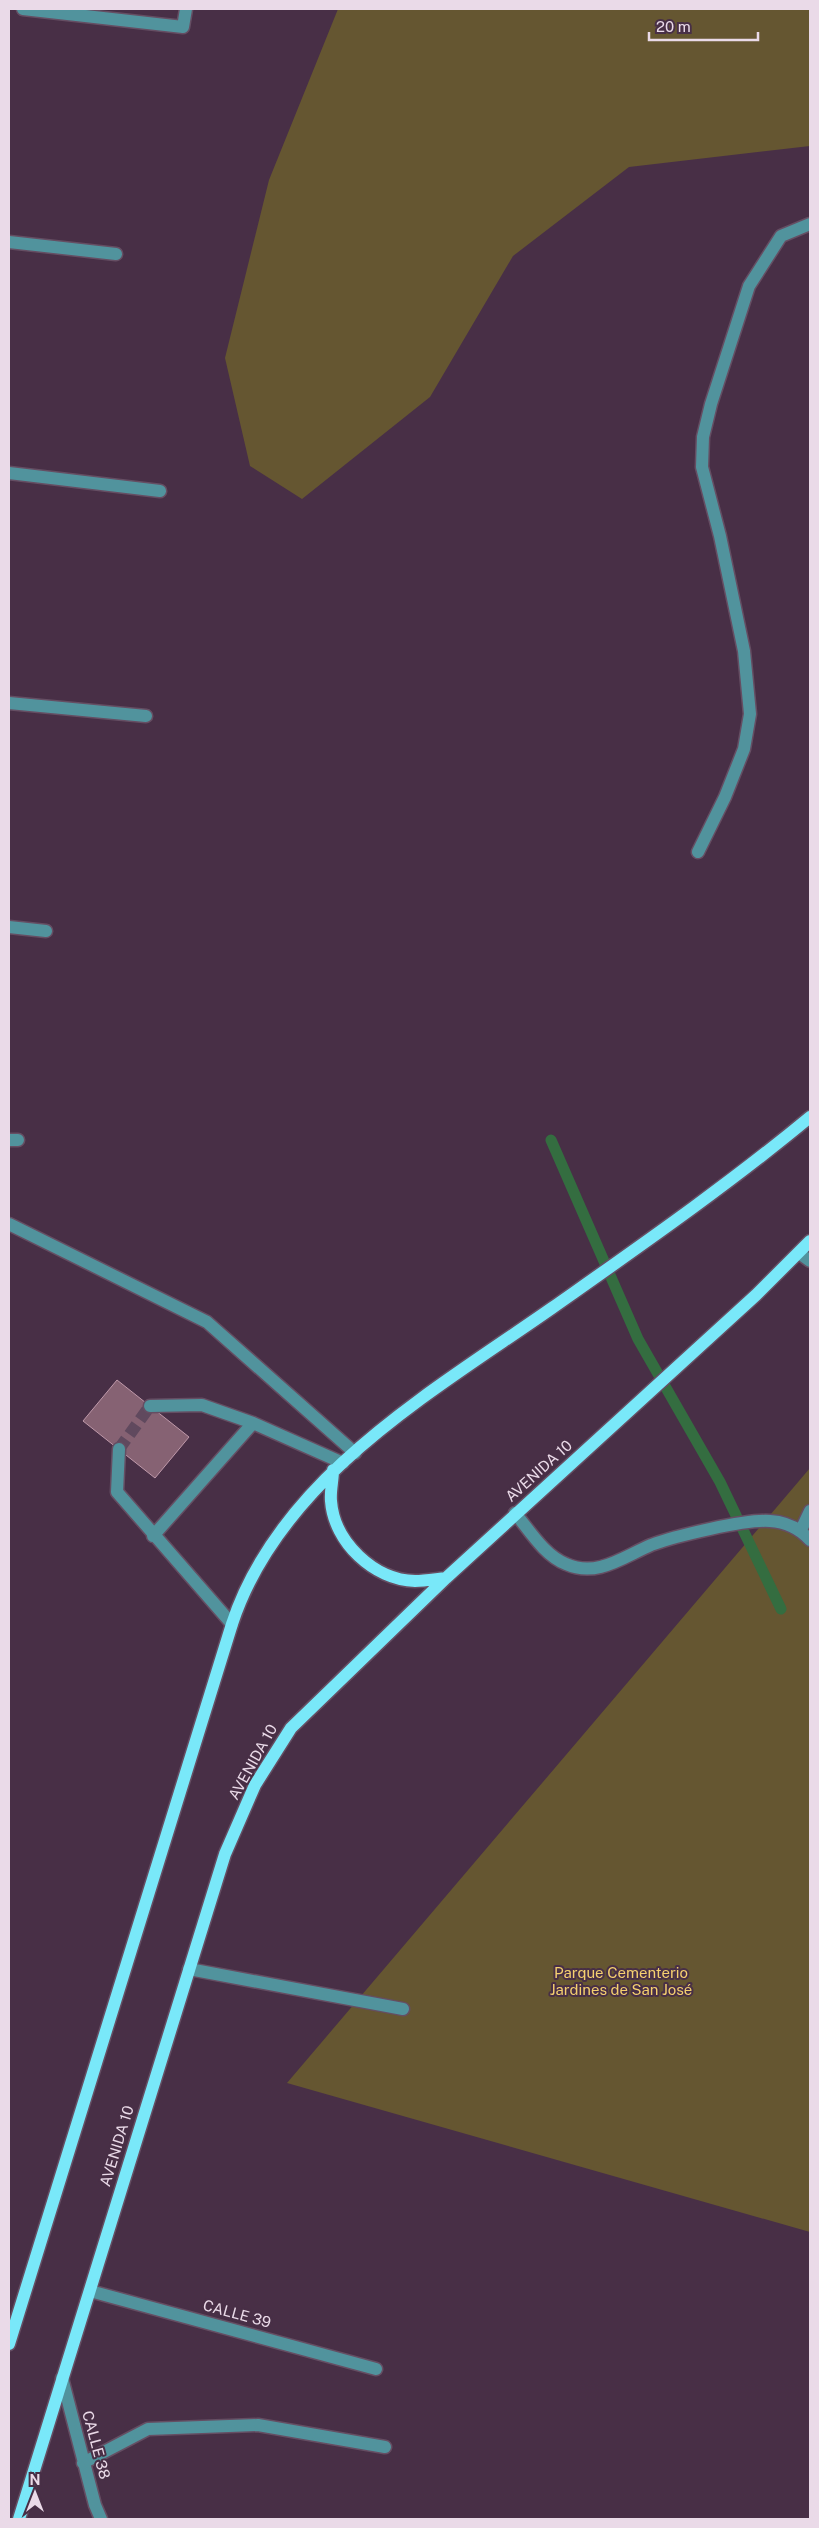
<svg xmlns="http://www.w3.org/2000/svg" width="819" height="2528" font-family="'Public Sans',sans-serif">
  <rect width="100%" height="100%" fill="#482f46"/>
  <path fill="#655631" d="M338 9H810V146L629 167 513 256 430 397 302 499 250 466 225 358 269 180Z
    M810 1468V2232L287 2083Z"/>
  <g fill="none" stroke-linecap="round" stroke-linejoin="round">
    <path stroke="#346d40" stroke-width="11" d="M551 1140 638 1339 720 1482 781 1609"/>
  </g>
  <path fill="#866273" stroke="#bf99aa" d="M117 1380 189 1437 155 1478 83 1421Z"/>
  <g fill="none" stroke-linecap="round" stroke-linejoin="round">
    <path stroke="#60495e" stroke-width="12" stroke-dasharray="12 6" stroke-linecap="butt" d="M119 1449 150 1406"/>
    <g stroke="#654e63" stroke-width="15">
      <path id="minor" d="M23 9 183 27 186 9
        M9 242 116 254
        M9 473 160 491
        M9 703 146 716
        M698 852 725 797 744 749 750 714 744 651 720 536 702 467 703 437 711 404 749 286 781 236 810 224
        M9 927 46 931
        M9 1140H18
        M9 1224 207 1322 355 1453
        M799 1253 810 1261
        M150 1406 202 1405 253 1423 343 1463
        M119 1449 117 1492 232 1624
        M515 1513C530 1531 544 1555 566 1564 597 1578 623 1557 651 1545 675 1536 746 1519 770 1521 786 1522 800 1529 810 1540
        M801 1530 810 1511
        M153 1536 253 1423
        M189 1969 403 2009
        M90 2291 376 2369
        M62 2378 95 2505 101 2519
        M83 2463 148 2429 258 2425 385 2447"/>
    </g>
    <g stroke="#654e63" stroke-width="15">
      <path id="major" d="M333 1470C333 1480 330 1491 331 1501 334 1542 374 1580 415 1581 425 1581 436 1579 446 1578
        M9 2344 232 1624C280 1478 432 1392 552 1308 640 1246 728 1185 810 1117
        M19 2519 225 1854 255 1785 291 1728 446 1578 756 1295 810 1241"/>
    </g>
    <use href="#minor" stroke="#51939d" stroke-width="12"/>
    <use href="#major" stroke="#79e8f9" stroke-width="12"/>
  </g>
  <g text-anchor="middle" stroke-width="4" stroke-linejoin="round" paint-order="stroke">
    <g font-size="15" fill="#eadae8" stroke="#482f46">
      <text transform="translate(539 1471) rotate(-42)" y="5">AVENIDA 10</text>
      <text transform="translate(253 1762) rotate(-61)" y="5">AVENIDA 10</text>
      <text transform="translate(117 2146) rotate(-73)" y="5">AVENIDA 10</text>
      <text transform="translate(237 2314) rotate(15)" y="5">CALLE 39</text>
      <text transform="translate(96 2445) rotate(75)" y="5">CALLE 38</text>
    </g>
    <g font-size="15" fill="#f5d06f" stroke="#482f46">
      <text x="621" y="1978">Parque Cementerio<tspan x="621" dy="17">Jardines de San José</tspan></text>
    </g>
  </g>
  <rect width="819" height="2528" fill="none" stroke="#eadae8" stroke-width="20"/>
  <g transform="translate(35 2493)" stroke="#482f46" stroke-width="4" paint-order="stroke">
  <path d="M0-4L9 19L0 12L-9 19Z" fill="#eadae8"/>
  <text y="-8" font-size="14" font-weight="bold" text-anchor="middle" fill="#eadae8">N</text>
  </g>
  <path d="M649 32v8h109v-8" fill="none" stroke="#eadae8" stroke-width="2.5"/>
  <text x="656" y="32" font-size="15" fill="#eadae8" stroke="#482f46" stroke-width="4" paint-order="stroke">20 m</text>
</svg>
